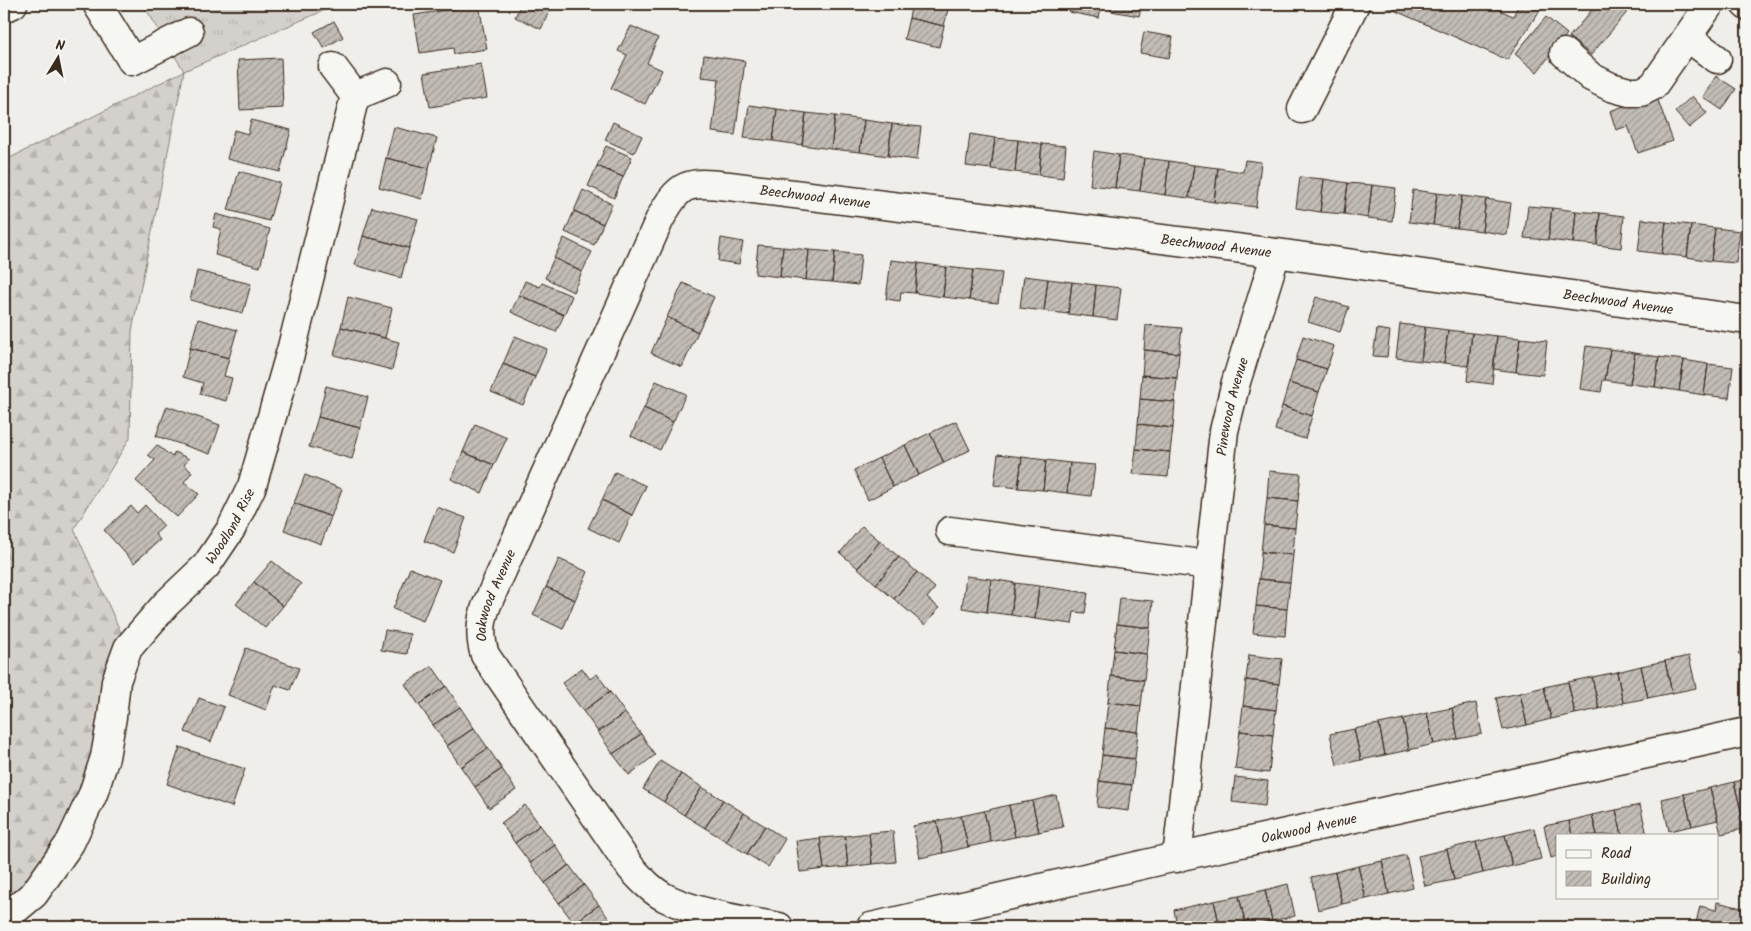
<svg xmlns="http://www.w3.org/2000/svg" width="1751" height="931" font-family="Kalam,sans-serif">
  <defs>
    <pattern id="grass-tufts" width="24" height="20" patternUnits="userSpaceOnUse" patternTransform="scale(1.25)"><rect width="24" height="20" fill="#d4d1cc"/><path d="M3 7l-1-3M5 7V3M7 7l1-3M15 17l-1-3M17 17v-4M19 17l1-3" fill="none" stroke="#b7b4af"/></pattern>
    <pattern id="forest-firs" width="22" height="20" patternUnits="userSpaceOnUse" patternTransform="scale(1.25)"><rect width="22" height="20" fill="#d4d1cc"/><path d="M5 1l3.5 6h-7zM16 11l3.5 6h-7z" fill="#b7b4af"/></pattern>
    <pattern id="building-hatch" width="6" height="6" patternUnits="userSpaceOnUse" patternTransform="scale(1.25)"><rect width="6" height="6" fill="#c2bdb7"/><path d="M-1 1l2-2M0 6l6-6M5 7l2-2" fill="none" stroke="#9f9a94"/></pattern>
  </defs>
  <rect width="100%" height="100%" fill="#efeeea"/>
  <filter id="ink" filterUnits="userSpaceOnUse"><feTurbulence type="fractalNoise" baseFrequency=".02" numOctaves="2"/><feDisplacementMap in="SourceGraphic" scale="10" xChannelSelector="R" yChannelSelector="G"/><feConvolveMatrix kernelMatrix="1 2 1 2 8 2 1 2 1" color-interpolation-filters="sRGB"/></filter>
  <g filter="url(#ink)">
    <path fill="url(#grass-tufts)" stroke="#887e75" d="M143 4H339L184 71Z"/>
    <path fill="url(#forest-firs)" stroke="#887e75" d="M184 71 132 331 130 438 74 529 128 648 70 843 4 905V161Z"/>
    <path fill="url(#building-hatch)" stroke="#3b2a1e" d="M521 4H553L541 29 515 17Z
      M912 4H942L949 5 944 26 909 18Z
      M1033 4H1057L1056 8Z
      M1071 4H1101L1099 18 1069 12Z
      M1112 4H1142L1139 16 1111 11Z
      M1380 4H1486L1513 16 1519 4H1537L1542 7 1507 60Z
      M1597 4H1620L1628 11 1591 55 1569 37Z
      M1620 4H1634L1628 11Z
      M479 5 487 49 454 54 453 48 420 53 414 15Z
      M1546 17 1567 34 1537 72 1515 54Z
      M909 18 944 26 939 47 904 39Z
      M334 21 343 37 324 48 314 32Z
      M631 26 658 38 647 63 662 70 645 104 611 88 627 55 618 51Z
      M1144 32 1173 37 1169 58 1140 53Z
      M704 55 745 61 735 135 712 132 719 79 701 77Z
      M281 58 283 108 240 110 238 60Z
      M481 64 487 98 430 107 424 73Z
      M1716 76 1736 89 1722 110 1703 97Z
      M1747 76V92L1740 87Z
      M1656 95 1673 141 1638 153 1628 126 1616 130 1610 111Z
      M1692 96 1707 113 1689 128 1675 112Z
      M749 105 777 109 773 141 744 138Z
      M777 109 806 113 802 145 773 141Z
      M806 113 835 116 831 149 802 145Z
      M835 116 864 120 860 152 831 149Z
      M251 120 291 130 280 172 227 159 234 130 248 134Z
      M864 120 892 124 888 156 860 152Z
      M613 122 642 136 634 153 605 140Z
      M892 124 921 127 917 160 888 156Z
      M394 127 437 138 429 168 386 158Z
      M970 134 995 138 991 169 966 166Z
      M995 138 1018 140 1015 172 991 169Z
      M1018 140 1042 144 1039 175 1015 172Z
      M1042 144 1066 146 1063 178 1039 175Z
      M606 146 632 157 623 177 597 166Z
      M1094 151 1119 155 1115 188 1090 185Z
      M1119 155 1144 158 1140 191 1115 188Z
      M386 158 429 168 422 199 379 187Z
      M1144 158 1169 161 1165 195 1140 191Z
      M1245 160 1261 162 1256 207 1214 202 1218 168 1243 172Z
      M1169 161 1194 165 1189 198 1165 195Z
      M1194 165 1218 168 1214 202 1189 198Z
      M597 166 623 177 614 198 588 186Z
      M239 171 280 183 269 221 228 210Z
      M1300 177 1324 179 1320 212 1296 208Z
      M1324 179 1348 183 1344 214 1320 212Z
      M1348 183 1372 185 1368 218 1344 214Z
      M1372 185 1396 188 1392 221 1368 218Z
      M583 190 612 204 603 224 574 211Z
      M1413 190 1437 193 1433 225 1409 222Z
      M1437 193 1462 196 1457 228 1433 225Z
      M1462 196 1486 199 1482 231 1457 228Z
      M1486 199 1511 203 1507 235 1482 231Z
      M1528 206 1552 208 1548 240 1524 238Z
      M372 207 418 219 409 248 363 236Z
      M1552 208 1576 211 1573 243 1548 240Z
      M574 211 603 224 594 245 565 232Z
      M1576 211 1600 213 1597 245 1573 243Z
      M1600 213 1624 216 1621 248 1597 245Z
      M216 214 270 229 260 267 215 255 221 229 213 227Z
      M1642 219 1666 222 1662 254 1638 251Z
      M1666 222 1691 225 1687 257 1662 254Z
      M1691 225 1715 228 1711 261 1687 257Z
      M1715 228 1740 231 1736 263 1711 261Z
      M363 236 409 248 401 278 355 265Z
      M564 238 592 252 582 272 554 258Z
      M721 238 743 242 739 264 718 261Z
      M758 245 783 247 780 277 755 274Z
      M783 247 809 250 806 280 780 277Z
      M809 250 835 252 832 282 806 280Z
      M835 252 861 255 858 285 832 282Z
      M554 258 582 272 573 292 545 278Z
      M891 260 918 263 915 293 901 292 900 301 886 299Z
      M918 263 946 267 943 297 915 293Z
      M946 267 973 270 969 300 943 297Z
      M973 270 1002 273 998 303 969 300Z
      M197 271 251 284 243 313 190 300Z
      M1024 276 1048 279 1044 311 1020 308Z
      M1048 279 1072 282 1068 314 1044 311Z
      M525 281 540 287 542 283 572 296 564 315 519 295Z
      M1072 282 1096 285 1093 317 1068 314Z
      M683 283 714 297 698 332 667 317Z
      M1096 285 1121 288 1117 320 1093 317Z
      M519 295 564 315 556 332 511 312Z
      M348 297 392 308 385 338 341 327Z
      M1316 297 1349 307 1340 332 1308 322Z
      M667 317 698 332 682 367 651 353Z
      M198 319 237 330 229 358 190 348Z
      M1400 324 1425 327 1421 361 1396 358Z
      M1146 325 1182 328 1179 353 1144 350Z
      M341 327 399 342 392 370 334 355Z
      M1425 327 1448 330 1444 363 1421 361Z
      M1377 329 1390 331 1387 357 1373 356Z
      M1448 330 1472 333 1468 366 1444 363Z
      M1472 333 1497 336 1492 384 1467 381Z
      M515 336 547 349 535 377 503 364Z
      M1303 336 1334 346 1327 369 1296 360Z
      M1497 336 1520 338 1516 372 1493 369Z
      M1520 338 1547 341 1543 375 1516 372Z
      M1586 346 1610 349 1605 380H1603L1601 392 1580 389Z
      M190 348 229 358 224 376 232 378 226 401 200 394 203 383 183 377Z
      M1610 349 1635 353 1630 384 1605 380Z
      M1144 350 1179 353 1177 378 1142 375Z
      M1635 353 1659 357 1655 387 1630 384Z
      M1659 357 1684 360 1679 391 1655 387Z
      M1296 360 1327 369 1319 392 1289 383Z
      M1684 360 1708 364 1704 395 1679 391Z
      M503 364 535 377 523 405 491 392Z
      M1708 364 1733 367 1729 398 1704 395Z
      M1142 375 1177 378 1175 402 1140 399Z
      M656 381 686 394 673 422 644 408Z
      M1289 383 1319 392 1312 416 1282 406Z
      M326 386 368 397 360 428 318 417Z
      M1140 399 1175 402 1173 428 1138 424Z
      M167 406 220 425 210 454 156 436Z
      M1282 406 1312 416 1305 439 1275 430Z
      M644 408 673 422 660 450 631 436Z
      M318 417 360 428 352 459 309 447Z
      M956 421 970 450 944 463 930 433Z
      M475 424 507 438 494 465 463 452Z
      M1138 424 1173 428 1170 452 1136 449Z
      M930 433 944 463 919 475 905 445Z
      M157 445 172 457 175 452 189 459 184 465 192 472 184 482 199 494 177 517 136 481 155 460 148 455Z
      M905 445 919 475 893 487 879 458Z
      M1136 449 1170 452 1168 477 1133 474Z
      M463 452 494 465 482 493 451 479Z
      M998 454 1022 457 1018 488 994 485Z
      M1022 457 1046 460 1043 490 1018 488Z
      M879 458 893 487 868 500 854 470Z
      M1046 460 1070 463 1067 493 1043 490Z
      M1070 463 1095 465 1091 496 1067 493Z
      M1269 471 1301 474 1298 501 1267 498Z
      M615 472 646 486 632 515 602 500Z
      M305 475 342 489 331 517 294 503Z
      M1267 498 1298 501 1295 528 1264 525Z
      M602 500 632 515 619 543 588 528Z
      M294 503 331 517 321 544 284 530Z
      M145 505 164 526 155 534 160 540 134 563 104 530 131 506 137 513Z
      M437 507 466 518 453 552 424 541Z
      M1264 525 1295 528 1293 555 1261 552Z
      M862 526 880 541 858 568 840 553Z
      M880 541 899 557 876 584 858 568Z
      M1261 552 1293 555 1290 582 1259 579Z
      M899 557 917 572 894 599 876 584Z
      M559 559 588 572 575 600 546 587Z
      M272 561 301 584 283 606 254 582Z
      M410 568 440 580 423 621 393 609Z
      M917 572 935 588 927 598 939 608 925 625 894 599Z
      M966 576 991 579 987 612 962 608Z
      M991 579 1015 583 1011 615 987 612Z
      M1259 579 1290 582 1287 609 1256 606Z
      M254 582 283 606 265 628 236 604Z
      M1015 583 1039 586 1035 619 1011 615Z
      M1039 586 1088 593 1085 613 1074 612 1072 624 1035 619Z
      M546 587 575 600 563 629 533 615Z
      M1120 598 1153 601 1150 628 1117 624Z
      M1256 606 1287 609 1285 636 1253 633Z
      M1117 624 1150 628 1147 654 1114 650Z
      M385 630 410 634 407 654 381 650Z
      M1747 643V661L1738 653Z
      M246 648 299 668 290 690 275 685 266 710 228 695Z
      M1114 650 1147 654 1144 680 1111 676Z
      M1249 655 1282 659 1279 684 1246 680Z
      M1689 656 1696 688 1672 693 1665 661Z
      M1665 661 1672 693 1648 698 1641 666Z
      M432 666 446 686 419 705 405 684Z
      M1641 666 1648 698 1623 703 1617 672Z
      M582 668 590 679 597 674 610 692 583 711 562 683Z
      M1617 672 1623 703 1599 709 1592 677Z
      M1111 676 1144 680 1141 706 1108 702Z
      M1592 677 1599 709 1575 714 1568 682Z
      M1246 680 1279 684 1276 710 1243 706Z
      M1568 682 1575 714 1551 719 1544 687Z
      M446 686 460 707 433 725 419 705Z
      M1544 687 1551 719 1527 725 1520 693Z
      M610 692 625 713 598 732 583 711Z
      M1520 693 1527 725 1503 730 1496 698Z
      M199 698 224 707 211 742 185 732Z
      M1108 702 1141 706 1138 732 1105 728Z
      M1476 703 1482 734 1458 739 1452 708Z
      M1243 706 1276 710 1273 735 1240 731Z
      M460 707 474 728 447 746 433 725Z
      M1452 708 1458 739 1434 744 1427 713Z
      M625 713 641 734 613 754 598 732Z
      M1427 713 1434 744 1409 750 1403 719Z
      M1403 719 1409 750 1385 755 1379 724Z
      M1379 724 1385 755 1361 760 1354 729Z
      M474 728 488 748 461 767 447 746Z
      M1105 728 1138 732 1135 759 1102 755Z
      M1354 729 1361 760 1337 765 1330 734Z
      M1240 731 1273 735 1269 773 1235 769Z
      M641 734 655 755 629 775 613 754Z
      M180 747 245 769 232 807 167 784Z
      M488 748 502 769 475 787 461 767Z
      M1102 755 1135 759 1132 785 1099 781Z
      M660 761 681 774 664 802 643 789Z
      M502 769 516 790 489 808 475 787Z
      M681 774 702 787 684 815 664 802Z
      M1235 777 1268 781 1265 806 1232 802Z
      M1747 779V814L1742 815 1734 782Z
      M1099 781 1132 785 1129 811 1097 807Z
      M1734 782 1742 815 1740 816 1743 829 1721 834 1710 788Z
      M702 787 723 800 705 828 684 815Z
      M1710 788 1718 820 1692 826 1684 794Z
      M1684 794 1692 826 1669 831 1662 799Z
      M1056 795 1063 827 1039 832 1032 801Z
      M723 800 744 813 726 841 705 828Z
      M1032 801 1039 832 1015 837 1009 805Z
      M525 805 540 825 515 843 501 823Z
      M1009 805 1015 837 991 842 984 811Z
      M1640 805 1647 835H1622L1616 810Z
      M1616 810 1622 835H1597L1592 815Z
      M984 811 991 842 968 847 961 816Z
      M744 813 765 826 747 854 726 841Z
      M1592 815 1597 835H1572L1569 821Z
      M961 816 968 847 943 853 937 821Z
      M937 821 943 853 920 858 913 826Z
      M1569 821 1572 835H1557V856L1551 858 1544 826Z
      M540 825 555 845 530 863 515 843Z
      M765 826 785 839 768 867 747 854Z
      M1534 828 1541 859 1512 866 1505 835Z
      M893 831 896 862 872 864 869 833Z
      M869 833 872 864 848 867 845 836Z
      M1505 835 1512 866 1483 873 1476 842Z
      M845 836 848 867 824 869 820 838Z
      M820 838 824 869 800 872 796 841Z
      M1476 842 1483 873 1454 880 1447 849Z
      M555 845 569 865 545 883 530 863Z
      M1447 849 1454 880 1425 886 1418 856Z
      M1406 855 1413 888 1389 894 1382 861Z
      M1382 861 1389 894 1366 899 1358 866Z
      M569 865 584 885 559 903 545 883Z
      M1358 866 1366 899 1342 904 1335 872Z
      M1335 872 1342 904 1318 910 1311 877Z
      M1288 884 1295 916 1272 921 1265 890Z
      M584 885 599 905 574 923 559 903Z
      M1265 890 1272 921 1246 927 1239 896Z
      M1239 896 1246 927H1220L1214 901Z
      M1214 901 1220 927H1177L1174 910Z
      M1717 902 1746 909 1742 927H1695L1700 906 1716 910Z
      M599 905 614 926 611 927H577L574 923Z
      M1144 922 1145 927H1100L1118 923 1119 927Z"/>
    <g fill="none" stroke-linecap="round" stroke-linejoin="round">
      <g stroke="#3b2a1e" stroke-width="31">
        <g id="minor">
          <path d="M97 4 132 61 189 32"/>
          <path d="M1745 4 1747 6"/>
          <path d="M4 8 13 4"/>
          <path d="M1687 37 1717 59"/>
          <path d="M1564 53 1591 77 1611 87 1629 92H1641L1653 86 1710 4"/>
          <path d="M333 67 355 96 387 83"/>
          <path d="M1302 109 1355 4"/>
          <path d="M950 531 1209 565"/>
          <path id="s1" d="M1177 858 1224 431 1236 382 1276 253"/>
          <path id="s2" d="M16 909 34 894 70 843 93 794 105 757 112 717 116 681 128 648 166 604 206 566 231 529 252 486 292 347 355 96"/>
          <path id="s3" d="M779 927C746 921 696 913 666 898 652 891 641 879 631 868L485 655C479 636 480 620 488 602L659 221C679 182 687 181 729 186L1276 253 1747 320"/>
          <path id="s4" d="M871 927 1163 860 1747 732"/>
        </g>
      </g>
      <use href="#minor" stroke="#f6f6f2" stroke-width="28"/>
    </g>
  </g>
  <g text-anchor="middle" stroke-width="4" stroke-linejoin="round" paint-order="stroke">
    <g font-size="14" fill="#3b2a1e" stroke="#f6f6f2">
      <text dy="5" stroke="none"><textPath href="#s3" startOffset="1068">Beechwood Avenue</textPath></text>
      <text dy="5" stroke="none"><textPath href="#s3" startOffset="1472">Beechwood Avenue</textPath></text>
      <text dy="5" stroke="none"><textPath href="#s3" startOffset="1878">Beechwood Avenue</textPath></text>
      <text dy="5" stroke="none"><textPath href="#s1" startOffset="455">Pinewood Avenue</textPath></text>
      <text dy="5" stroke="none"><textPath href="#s2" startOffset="451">Woodland Rise</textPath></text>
      <text dy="5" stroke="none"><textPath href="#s3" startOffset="484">Oakwood Avenue</textPath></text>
      <text dy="5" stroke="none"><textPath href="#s4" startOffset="449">Oakwood Avenue</textPath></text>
    </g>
  </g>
  <rect width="1751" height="931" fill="none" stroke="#f6f6f2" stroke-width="20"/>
  <rect x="10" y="10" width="1731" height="911" fill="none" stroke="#3b2a1e" stroke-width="2" filter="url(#ink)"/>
  <rect x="1556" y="834" width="162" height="65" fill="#f6f6f2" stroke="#aba49d"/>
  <rect x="1566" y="850" width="25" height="8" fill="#f6f6f2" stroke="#aba49d"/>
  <text x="1601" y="858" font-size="15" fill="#3b2a1e">Road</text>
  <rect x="1566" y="871" width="25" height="15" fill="url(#building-hatch)" stroke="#aba49d"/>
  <text x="1601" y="884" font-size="15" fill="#3b2a1e">Building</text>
  <g transform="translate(58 58) rotate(10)" stroke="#f6f6f2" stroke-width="4" paint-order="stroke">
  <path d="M0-4L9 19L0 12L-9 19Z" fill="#3b2a1e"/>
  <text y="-8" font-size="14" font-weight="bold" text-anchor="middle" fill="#3b2a1e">N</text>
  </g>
</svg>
